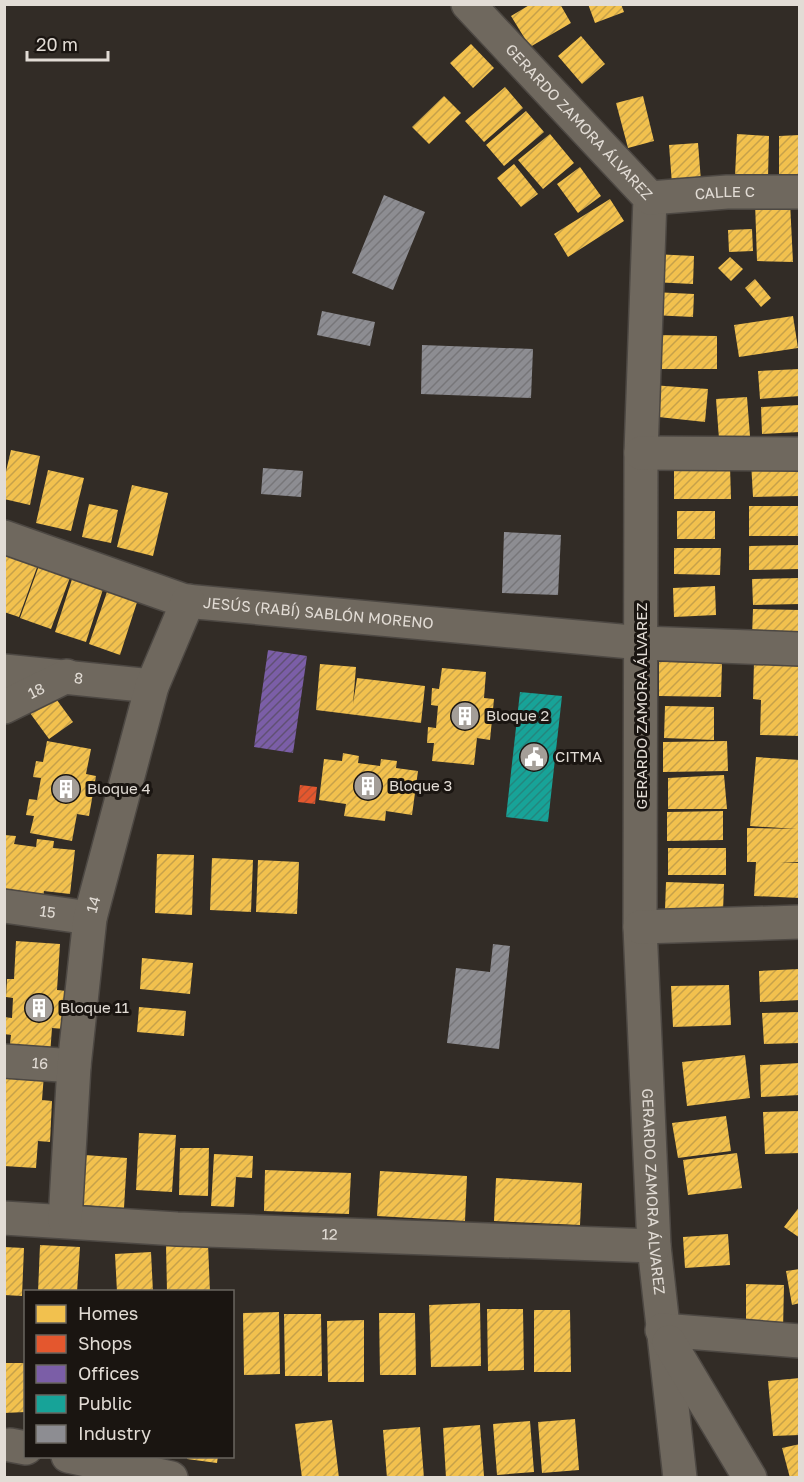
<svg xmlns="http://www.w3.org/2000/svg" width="804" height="1482" font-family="'Golos Text',sans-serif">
  <defs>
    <pattern id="homes-hatch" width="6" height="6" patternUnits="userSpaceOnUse" patternTransform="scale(1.5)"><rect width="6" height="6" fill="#f2c14e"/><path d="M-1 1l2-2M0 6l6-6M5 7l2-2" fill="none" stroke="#c6a14a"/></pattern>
    <pattern id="shops-hatch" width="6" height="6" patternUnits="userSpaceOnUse" patternTransform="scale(1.5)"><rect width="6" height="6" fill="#e4572e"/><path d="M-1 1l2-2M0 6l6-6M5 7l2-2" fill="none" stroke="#b45133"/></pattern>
    <pattern id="offices-hatch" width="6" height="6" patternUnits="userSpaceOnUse" patternTransform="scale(1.5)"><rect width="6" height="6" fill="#7b5ea7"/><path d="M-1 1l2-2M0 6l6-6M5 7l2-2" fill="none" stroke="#605074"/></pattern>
    <pattern id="public-hatch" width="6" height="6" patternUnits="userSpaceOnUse" patternTransform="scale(1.5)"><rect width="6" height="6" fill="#17a398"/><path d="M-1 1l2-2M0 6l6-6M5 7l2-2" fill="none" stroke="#24867e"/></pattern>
    <pattern id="industry-hatch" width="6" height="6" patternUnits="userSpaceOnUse" patternTransform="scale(1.5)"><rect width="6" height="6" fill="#8d8d92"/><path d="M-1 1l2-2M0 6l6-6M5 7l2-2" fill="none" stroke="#777679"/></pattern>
  </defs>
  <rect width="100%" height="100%" fill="#322c26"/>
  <path fill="url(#homes-hatch)" d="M531 4H560L571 23 530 47 511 16Z
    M588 4H621L624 12 595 23Z
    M581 36 605 64 582 84 558 56Z
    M471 44 494 68 473 88 450 63Z
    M505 87 523 108 484 142 465 121Z
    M444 96 461 113 429 144 412 127Z
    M643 96 654 141 628 148 616 103Z
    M526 111 544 132 504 166 486 145Z
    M550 134 574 163 543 189 518 160Z
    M737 134 769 136 768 178 735 176Z
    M800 135V178H779V136Z
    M698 143 701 181 672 184 669 145Z
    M514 164 538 194 521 207 497 178Z
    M580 167 601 196 578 213 557 184Z
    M610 199 624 221 568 257 554 234Z
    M755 202H790L793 262 757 261Z
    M752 229 753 251 729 252 728 230Z
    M653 254 694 256 693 284 652 282Z
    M730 257 743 269 731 281 718 268Z
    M755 279 771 298 761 307 745 288Z
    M653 292 694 294 693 317 652 315Z
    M793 316 798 348 739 357 734 325Z
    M655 335 717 336V369H655Z
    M800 369V396L760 399 758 371Z
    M651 385 708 389 705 422 649 416Z
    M747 397 750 436 719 439 716 399Z
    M800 405V432L762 434 761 407Z
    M11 450 40 456 30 505 4 499V480Z
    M800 460V496L753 497 751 462Z
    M674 466H730L731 499H674Z
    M48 470 84 478 71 531 36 523Z
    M132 485 168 493 153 556 117 547Z
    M89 504 118 510 111 543 82 537Z
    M749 506H800V536H749Z
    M677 511H715V539H677Z
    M800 545V569L749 570V546Z
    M9 548 40 559 19 617 4 612V561Z
    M674 548H721L720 575 674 574Z
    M41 560 72 572 51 629 20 618Z
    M74 573 105 583 86 642 55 632Z
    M800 578V604L753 605 752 579Z
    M109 586 139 596 120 655 89 644Z
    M715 586 716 615 674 617 673 588Z
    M753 609 800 610V637L752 636Z
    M659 662 722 663 721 697 659 696Z
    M754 662 800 664V736L760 735 761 700 753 699Z
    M320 664 356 667 353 704 357 678 425 686 421 723 316 710Z
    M442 668 486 672 484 698 494 699 490 740 477 738 474 765 432 761 434 743H427L428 727 436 728 438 706 431 705 432 688 439 689Z
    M54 696 73 722 49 739 30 713Z
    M665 706 714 707V740L664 738Z
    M47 741 91 749 86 774 96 776 89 816 77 814 72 841 30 833 34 816 26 815 29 799 37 800 41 778 33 777 36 761 43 762Z
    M727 741 728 771 663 772V742Z
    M343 753 359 756 358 763 380 766 381 759 397 761 396 768 418 771 412 815 386 811 385 821 344 816 346 804 319 800 324 759 342 761Z
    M756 757 800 760V862H780L800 863V898L754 896 756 862H747V828L797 829 750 826Z
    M724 775 727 809H668V778Z
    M723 811V840L667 841V812Z
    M4 835 16 836 14 844 36 847 37 839 54 841 53 848 75 850 70 894 44 891 43 901 4 897Z
    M668 848H726V875H668Z
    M157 854 194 855 192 915 155 913Z
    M212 858 253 860 251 912 210 910Z
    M258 860 299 862 297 914 256 912Z
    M666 882 724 884 723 912 665 910Z
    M16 941 60 944 57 990 67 991 64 1029 52 1028 50 1055 9 1052 11 1035 4 1034V1017L12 1018 13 998 6 997 7 979H14Z
    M142 958 193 963 190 994 140 989Z
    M800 969V1000L760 1002 759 971Z
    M729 985 731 1025 673 1027 671 986Z
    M139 1007 186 1011 184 1036 137 1032Z
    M800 1012V1043L764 1044 762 1013Z
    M745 1055 750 1098 687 1106 682 1062Z
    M800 1063V1095L761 1097 760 1065Z
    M4 1072 44 1074 42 1100 52 1101 50 1142 38 1141 36 1168 4 1166Z
    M800 1111V1153L765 1154 763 1112Z
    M726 1116 731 1151 678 1158 672 1123Z
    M139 1133 176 1135 172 1192 136 1190Z
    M180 1148H209L208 1196 179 1195Z
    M737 1153 742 1188 688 1195 683 1160Z
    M214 1154 253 1156 252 1178 236 1177 234 1207 211 1206Z
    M85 1155 127 1158 124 1208 81 1205Z
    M265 1170 351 1173 349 1214 264 1211Z
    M380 1171 467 1176 465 1221 377 1216Z
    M496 1178 582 1183 580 1225 494 1221Z
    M800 1206V1238L784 1227Z
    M728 1234 730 1265 685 1268 683 1237Z
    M208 1244 210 1292H167L166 1245Z
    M40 1245 80 1247 77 1292H38Z
    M4 1247 24 1248 22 1296 4 1295Z
    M151 1252 153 1292H117L115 1254Z
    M800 1269V1303L792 1305 786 1271Z
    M746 1284 784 1285 783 1330 746 1329Z
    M480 1303 481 1366 431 1367 429 1305Z
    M487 1309H523L524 1370 488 1371Z
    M534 1310H570L571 1372H534Z
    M279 1312 280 1374 244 1375 243 1313Z
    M379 1313H415L416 1375H380Z
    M284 1314H321L322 1376H285Z
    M364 1320V1382H328L327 1321Z
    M4 1363H24L26 1412 4 1413Z
    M800 1378V1435L773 1436 768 1381Z
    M575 1419 579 1470 542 1473 538 1422Z
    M332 1420 339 1478H302L295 1424Z
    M530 1421 534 1472 497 1475 493 1424Z
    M480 1425 484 1476 446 1478 443 1428Z
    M420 1427 424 1478H387L383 1430Z
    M800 1444V1478H790L782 1448Z
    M188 1456H218L217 1463 187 1459Z"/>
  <path fill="url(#shops-hatch)" d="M300 785 317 787 315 804 298 802Z"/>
  <path fill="url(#offices-hatch)" d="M268 650 307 656 293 753 254 747Z"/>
  <path fill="url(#public-hatch)" d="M520 692 562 696 548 822 506 817Z"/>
  <path fill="url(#industry-hatch)" d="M384 195 425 212 393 290 352 273Z
    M322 311 375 322 370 346 317 335Z
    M422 345 533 349 531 398 421 394Z
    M263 468 303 471 301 497 261 494Z
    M504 532 561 535 558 595 502 593Z
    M493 944 510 946 499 1049 447 1043 456 968 490 972Z"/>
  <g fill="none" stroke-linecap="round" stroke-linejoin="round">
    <g stroke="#4d4843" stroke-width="36">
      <g id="minor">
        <path id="s1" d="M468 4 650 198 641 453 640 927 654 1246 680 1478"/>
        <path id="s2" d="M650 198 727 192H800"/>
        <path d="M641 453 800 454"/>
        <path id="s3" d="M4 537 185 601 642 643 800 649"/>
        <path id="s4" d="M4 671 152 686"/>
        <path id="s5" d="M4 707 67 676"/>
        <path id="s6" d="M4 906 90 918"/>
        <path d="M640 927 800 922"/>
        <path id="s7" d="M4 1061 74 1066"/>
        <path id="s8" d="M4 1218 177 1229 654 1246"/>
        <path id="s9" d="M65 1221 74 1066 90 918 152 686 188 601"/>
        <path d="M662 1330 800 1341"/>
        <path d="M669 1342 750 1478"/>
        <path d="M10 1445 26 1448"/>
        <path d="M68 1456 171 1478"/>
      </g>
    </g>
    <use href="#minor" stroke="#6f685e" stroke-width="33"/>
  </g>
  <defs>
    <g id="building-disc" transform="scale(1.5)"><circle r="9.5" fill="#a49e98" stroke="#1a1511"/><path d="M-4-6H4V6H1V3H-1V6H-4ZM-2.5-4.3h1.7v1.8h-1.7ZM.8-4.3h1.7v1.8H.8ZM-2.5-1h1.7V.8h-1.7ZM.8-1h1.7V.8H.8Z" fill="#fff"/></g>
    <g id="civic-disc" transform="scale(1.5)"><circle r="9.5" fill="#a49e98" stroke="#1a1511"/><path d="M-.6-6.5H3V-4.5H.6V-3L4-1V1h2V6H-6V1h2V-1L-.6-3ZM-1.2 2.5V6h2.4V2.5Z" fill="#fff"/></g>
  </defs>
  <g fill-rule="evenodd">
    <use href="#building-disc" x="465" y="716"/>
    <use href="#civic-disc" x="534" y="757"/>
    <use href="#building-disc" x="368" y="786"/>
    <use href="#building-disc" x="66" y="789"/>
    <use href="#building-disc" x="39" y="1008"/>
  </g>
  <g text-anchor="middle" stroke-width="6" stroke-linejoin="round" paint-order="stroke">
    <g font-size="15" fill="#e2dcd5" stroke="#1a1511">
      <text dy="5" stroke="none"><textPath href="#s1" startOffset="162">GERARDO ZAMORA ÁLVAREZ</textPath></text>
      <text dy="5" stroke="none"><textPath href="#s2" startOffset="75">CALLE C</textPath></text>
      <text dy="5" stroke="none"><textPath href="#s3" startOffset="326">JESÚS (RABÍ) SABLÓN MORENO</textPath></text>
      <text dy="5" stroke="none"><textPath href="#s4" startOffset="75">8</textPath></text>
      <text dy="5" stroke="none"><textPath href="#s5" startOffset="36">18</textPath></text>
      <text transform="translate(642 706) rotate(-90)" y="5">GERARDO ZAMORA ÁLVAREZ</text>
      <text dy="5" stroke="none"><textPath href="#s9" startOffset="318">14</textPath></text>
      <text dy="5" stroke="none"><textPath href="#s6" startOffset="44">15</textPath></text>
      <text dy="5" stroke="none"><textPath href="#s7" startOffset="36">16</textPath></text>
      <text dy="5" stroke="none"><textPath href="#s1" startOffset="1260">GERARDO ZAMORA ÁLVAREZ</textPath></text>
      <text dy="5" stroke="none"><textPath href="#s8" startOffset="326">12</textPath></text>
    </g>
    <g font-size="15" fill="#e2dcd5" stroke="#1a1511" text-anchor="start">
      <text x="486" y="721">Bloque 2</text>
      <text x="555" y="762">CITMA</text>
      <text x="389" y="791">Bloque 3</text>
      <text x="87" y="794">Bloque 4</text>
      <text x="60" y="1013">Bloque 11</text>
    </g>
  </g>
  <rect width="804" height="1482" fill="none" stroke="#e2dcd5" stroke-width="12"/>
  <rect x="24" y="1290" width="210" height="168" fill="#1a1511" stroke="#6a655f" stroke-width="1.5"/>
  <rect x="36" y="1305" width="30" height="18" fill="#f2c14e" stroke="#6a655f" stroke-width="1.5"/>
  <text x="78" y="1320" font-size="18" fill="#e2dcd5">Homes</text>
  <rect x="36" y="1335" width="30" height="18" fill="#e4572e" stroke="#6a655f" stroke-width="1.5"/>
  <text x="78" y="1350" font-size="18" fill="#e2dcd5">Shops</text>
  <rect x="36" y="1365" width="30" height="18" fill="#7b5ea7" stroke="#6a655f" stroke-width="1.5"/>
  <text x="78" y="1380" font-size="18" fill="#e2dcd5">Offices</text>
  <rect x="36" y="1395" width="30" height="18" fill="#17a398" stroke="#6a655f" stroke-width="1.5"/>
  <text x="78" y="1410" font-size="18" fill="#e2dcd5">Public</text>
  <rect x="36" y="1425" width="30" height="18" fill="#8d8d92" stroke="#6a655f" stroke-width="1.5"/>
  <text x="78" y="1440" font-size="18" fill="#e2dcd5">Industry</text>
  <path d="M27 51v9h81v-9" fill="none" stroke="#e2dcd5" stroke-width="3"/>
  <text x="36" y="51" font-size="18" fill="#e2dcd5" stroke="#1a1511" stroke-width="4.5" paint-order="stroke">20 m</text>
</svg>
